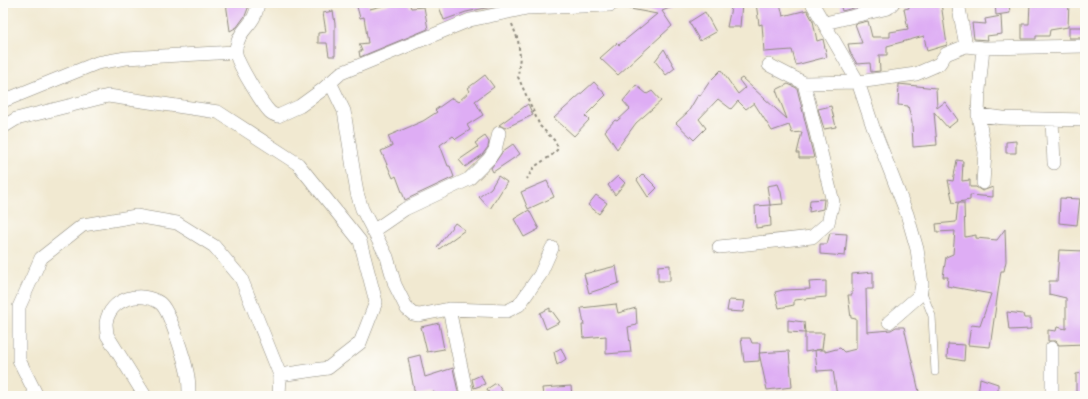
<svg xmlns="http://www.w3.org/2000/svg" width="1088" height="399" font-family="Dekko,sans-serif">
  <rect width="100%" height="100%" fill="#fdfcf7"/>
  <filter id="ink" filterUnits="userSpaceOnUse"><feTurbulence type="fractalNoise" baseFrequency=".025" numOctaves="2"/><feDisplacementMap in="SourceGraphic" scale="8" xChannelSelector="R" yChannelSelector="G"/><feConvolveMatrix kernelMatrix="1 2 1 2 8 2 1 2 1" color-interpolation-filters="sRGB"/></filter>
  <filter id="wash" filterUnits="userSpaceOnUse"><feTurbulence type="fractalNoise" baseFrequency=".012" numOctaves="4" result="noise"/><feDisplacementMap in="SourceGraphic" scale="16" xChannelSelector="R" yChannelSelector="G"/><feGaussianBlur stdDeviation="0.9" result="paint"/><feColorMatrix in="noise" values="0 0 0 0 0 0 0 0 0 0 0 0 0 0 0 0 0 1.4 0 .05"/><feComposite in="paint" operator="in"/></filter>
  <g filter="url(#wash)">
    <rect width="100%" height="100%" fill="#f1e9d1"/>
    <g id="blocks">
      <path fill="#deadf4" d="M226 3H250L245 16 237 27 230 31Z
        M356 3H368L370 9 393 3H409L411 8 424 7 428 29 360 57 359 51H362L359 44 368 43 364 17 360 18Z
        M444 3H499L500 5 466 12 444 20 438 4Z
        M625 3 680 4 662 11 672 26 618 75 600 58 617 43 619 45 657 14 625 8Z
        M732 3H742L740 27H727Z
        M756 3H780L783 16 807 10 813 21 817 41 823 39 827 57 796 65 792 50 764 52 762 24 759 25Z
        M840 3H860L861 6 842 11Z
        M908 3H941L947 45 927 51 924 36 887 46V55H879L880 71 871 72 870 63 857 64 850 52 848 44 862 43 855 24 868 21 872 37H890V32L908 29 904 9 909 8Z
        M995 3H1009L1010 13 996 15Z
        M1030 3H1069L1068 27 1050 30 1049 36H1036V39H1022V24H1029Z
        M333 11 335 24V56H329L327 43H318V33L326 32 323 13Z
        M705 12 716 32 700 41 689 22Z
        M1001 16 1002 34 987 36 988 40 974 39 972 23 986 24 985 19Z
        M1069 27H1085V38H1069Z
        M664 49 675 68 666 75 655 61Z
        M721 70 738 94 745 88 739 80 742 78 787 119 776 90 788 84 797 88 814 158H799V153H797L802 132 792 133 789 125 772 131 754 103 746 109 738 101 731 109 718 99 699 119 706 128 694 140 676 123 688 112 698 95 700 96 710 81Z
        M485 75 494 87 475 101 483 115 467 125 470 130 456 139 453 136 440 145 448 166H450L454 177 405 200 396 176 393 178 381 151 392 146 388 136 423 121 437 112 435 110 452 98 458 102 470 91 468 88Z
        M594 82 606 95 585 116 589 120 574 136 554 118Z
        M899 84 936 88 937 108 945 102 958 120 948 128 934 112 937 145 913 147 912 123 908 106 898 105Z
        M636 85 647 94 652 91 661 101 636 123 617 149 605 131 615 120 617 121 630 109 623 101Z
        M528 104 533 115 505 128 499 125Z
        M831 106 836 127 824 129 818 109Z
        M485 136 489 142 488 147 482 155 465 167 459 160 478 147 475 143Z
        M1016 141V153H1006V142Z
        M513 144 520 154 493 172 491 168 503 151Z
        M957 160 963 161 962 181 970 180V187H976L982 191 993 187V197L970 195V200L953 203 948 180 953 181Z
        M643 174 657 188 648 197 637 180Z
        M498 176 507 182 490 209 479 197 491 188Z
        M618 176 625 183 615 195 608 185Z
        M547 181 554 197 528 209 521 192Z
        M778 184 781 192 783 204 770 205 767 186Z
        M596 195 607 203 599 214 588 205Z
        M1060 198 1080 199 1077 225 1059 223Z
        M824 199 823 209 809 212 810 200Z
        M958 203H964L965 237 976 235V238L997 240 1005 229 1006 261 1004 271H1001L990 347 968 345 971 325 980 326 991 294 947 286 948 277H943L946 257 953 254 955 231 937 232 936 224 956 222Z
        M770 205 771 226 756 228 755 206Z
        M529 210 539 229 524 237 514 219Z
        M455 223 465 230 439 249 437 247Z
        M830 233 847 234 845 256 820 254V244H827Z
        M1059 250 1085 251V266H1083L1085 344 1059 345 1056 341H1048V330L1056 331 1057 327 1066 329V298L1049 294V281H1057Z
        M670 265V281H658V266Z
        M616 266 619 283 589 293 584 274Z
        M873 272V289H866L867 332 891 330 896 327H904L920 396H837L833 370 817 371 815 350H825V352L840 348 844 352 856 349V319L851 318 848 295H852V274Z
        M826 281V297L794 300V305L779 308 775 292 783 290 810 289 809 282Z
        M729 300 745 301 743 312 727 311Z
        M616 304 618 313 636 308 637 325 628 327 631 352 606 354V336L583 338 582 325H584L581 308Z
        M550 308V312L552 311 560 322 546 329 540 313Z
        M1007 312 1023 314 1024 318H1031V329L1009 330Z
        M788 320 804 322 805 333 788 332Z
        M439 323 444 349 427 352 421 327Z
        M805 333H824L822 349 805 352Z
        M741 338H750L752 343H760L759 361 744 362Z
        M948 344 965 345 964 361 947 358Z
        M561 348 566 359 557 365 554 352Z
        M789 351 792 387 767 390 759 353Z
        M420 355 425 377 453 368 459 396H435L434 392 415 395 408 358Z
        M1085 373V396H1076V374Z
        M481 375 485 384 474 388 472 379Z
        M980 378 998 384V396H978Z
        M496 383 506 396H490L487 389Z
        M571 386 572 396H543L542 388Z"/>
    </g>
  </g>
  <g filter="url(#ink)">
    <use href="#blocks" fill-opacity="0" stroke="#8e8a7e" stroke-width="1"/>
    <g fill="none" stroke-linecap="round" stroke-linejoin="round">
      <g stroke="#8e8a7e" stroke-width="8">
        <path id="service" d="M922 290 932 316 935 372"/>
      </g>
      <g stroke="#8e8a7e" stroke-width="14">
        <path id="minor" d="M258 3C255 25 243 26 238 41 237 44 235 49 236 53 237 63 262 104 270 112 272 114 275 115 278 116L300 106 322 90 341 73 470 20 527 8 610 5 614 3
          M812 3 858 82 916 74 939 64 946 54 966 46 983 48 1085 46
          M958 3 966 46
          M825 23 888 8 893 3
          M769 65 804 83 858 82 873 127 907 214 917 249 922 284 920 295 889 322
          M330 82 344 111 357 193 362 209 387 257 395 285 407 309 413 314 419 315 449 309 507 311 519 305 540 275 552 248
          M3 101 97 63 126 58 235 52
          M978 115 1003 118 1085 120
          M1052 120 1054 163
          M3 127 16 119 108 96 218 112 298 164 360 241 376 302 360 343 328 368 280 375
          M983 183 985 152 978 115 979 90 983 48
          M373 231 405 209 469 179 489 159 495 150 499 133
          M719 247 812 237 828 223 833 202 804 83
          M449 309 467 396
          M1052 348V396
          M37 396 19 360V307L41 258 83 225 136 216 177 223 214 246 241 278 280 375 279 396
          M145 396 107 335C107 332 106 327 106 323 110 298 141 290 160 303 170 310 186 364 188 377 189 383 189 390 189 396"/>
      </g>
      <path stroke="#8e8a7e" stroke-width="2" stroke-dasharray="3 3" stroke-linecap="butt" d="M512 24 518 40 520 56 518 77 540 126 554 140 558 147 557 150 552 155 534 167 527 179"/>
      <use href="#service" stroke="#fff" stroke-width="7"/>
      <use href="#minor" stroke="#fff" stroke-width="13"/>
    </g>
  </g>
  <rect width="1088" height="399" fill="none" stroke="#fdfcf7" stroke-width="16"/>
</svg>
